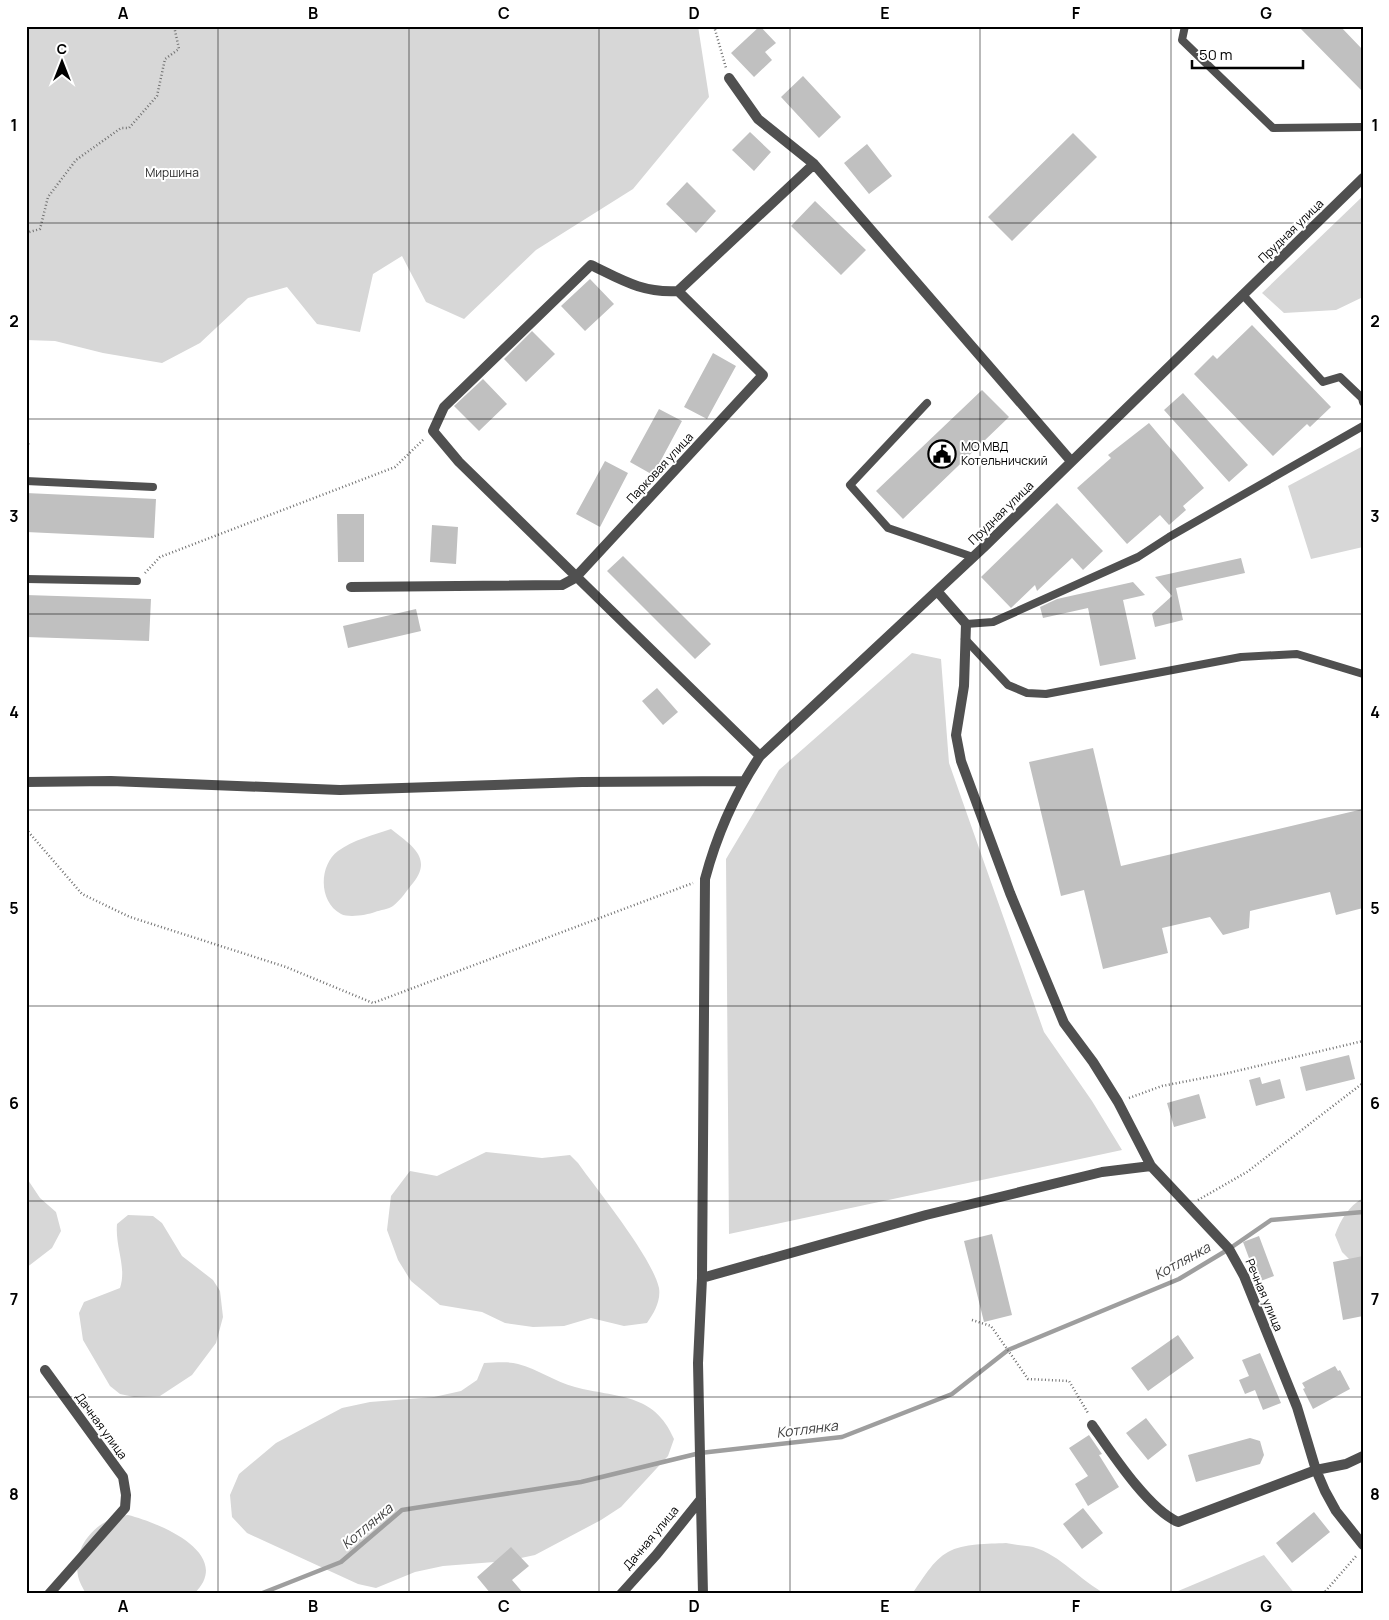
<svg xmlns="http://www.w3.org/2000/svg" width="1389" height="1620" font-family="Manrope,sans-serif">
  <rect width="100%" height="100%" fill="#fff"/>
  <path fill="#d7d7d7" d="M26 26H698L709 97 633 189 536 250 464 319 426 302 402 256 373 274 360 332 317 324 287 287 248 298 200 343 162 363 103 353 55 341 26 340Z
    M1363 196V297L1336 310 1284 313 1262 293Z
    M1363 446V547L1311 559 1288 486Z
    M912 653 941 659 949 763 1044 1032 1092 1101 1122 1150 729 1234 726 859 779 770Z
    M391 829C409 844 434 857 413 883 407 890 401 900 393 906 389 909 380 910 375 912 367 915 349 918 341 914 318 902 319 865 338 851 353 840 373 835 391 829Z
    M486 1152 542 1158 570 1155 578 1163C598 1191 652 1257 659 1288 661 1301 654 1313 647 1323L624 1326 591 1318 564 1326 533 1327 505 1323 482 1312 440 1305 411 1281 398 1260 387 1230 391 1196 410 1171 437 1176Z
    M26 1177 40 1198 56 1212 61 1231 52 1248 26 1268Z
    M1363 1198V1273L1342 1252 1335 1235C1341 1219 1348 1207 1363 1198Z
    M128 1215 153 1216 162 1223 182 1256 213 1280 220 1291 223 1317 216 1343 192 1375 160 1396 134 1397 120 1394 110 1386 83 1340 79 1313 84 1302 120 1288C127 1267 115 1247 117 1224Z
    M484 1363C494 1363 508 1361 518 1364 538 1369 555 1382 575 1387 616 1398 654 1392 674 1439L668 1456 621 1507 601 1520 535 1555 507 1561 443 1566 415 1572 376 1588 358 1584 247 1533 232 1517 230 1495 239 1474 276 1443 342 1408 370 1402 434 1397 461 1391 477 1380Z
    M128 1515C160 1523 235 1554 194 1594H86C83 1588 79 1582 78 1576 72 1545 99 1517 128 1515Z
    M1006 1543C1014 1545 1024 1545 1033 1547 1061 1555 1080 1581 1106 1594H912C922 1580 933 1560 948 1552 964 1543 988 1544 1006 1543Z
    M1264 1555 1295 1594H1171Z"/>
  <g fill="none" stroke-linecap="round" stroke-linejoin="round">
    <path stroke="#9e9e9e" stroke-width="4.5" d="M260 1594 341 1562 402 1510 581 1482 700 1453 842 1437 952 1394 1008 1350 1179 1279 1229 1249 1271 1220 1363 1212"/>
  </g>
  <path fill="#c0c0c0" d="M760 26 776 43 765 52 772 60 754 77 731 53Z
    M1298 26H1340L1363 50V92Z
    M803 76 841 117 819 138 781 97Z
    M750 132 771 152 754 171 732 150Z
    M1073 133 1097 157 1012 241 988 217Z
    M867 144 892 176 869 194 844 163Z
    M687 182 716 211 696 233 666 204Z
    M815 201 866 250 841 275 791 226Z
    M590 279 614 304 585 331 561 306Z
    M1252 325 1331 407 1310 427 1307 424 1273 456 1194 374 1213 355 1217 359Z
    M532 331 555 354 526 382 504 359Z
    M713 353 736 366 707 419 684 407Z
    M483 379 507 404 479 431 454 406Z
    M982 390 1009 417 903 519 876 491Z
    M1183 393 1248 465 1229 482 1164 410Z
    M659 409 682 421 653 475 630 462Z
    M1149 423 1204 488 1183 506 1186 510 1169 525 1160 515 1127 544 1077 488 1111 458 1108 455Z
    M605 461 628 473 600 527 576 514Z
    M26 493 156 499 154 538 26 532Z
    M1057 503 1103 551 1083 570 1072 558 1037 591 1035 585 1011 608 981 577Z
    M337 514H364V562H338Z
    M432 525 458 527 456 564 430 562Z
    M623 556 711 644 695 659 607 571Z
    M1241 558 1245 573 1176 588 1183 620 1155 627 1152 614 1172 596 1155 577Z
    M1133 582 1145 595 1123 600 1136 659 1100 666 1088 608 1043 618 1040 607 1057 599Z
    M26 595 151 599 149 641 26 637Z
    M416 609 421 631 348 648 343 626Z
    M657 688 678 712 663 725 642 701Z
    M1093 748 1121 866 1363 809V908L1336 915 1330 892 1250 911 1249 928 1223 935 1210 917 1162 928 1168 953 1103 969 1084 890 1061 896 1029 762Z
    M1349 1055 1355 1079 1306 1091 1300 1067Z
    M1260 1077 1262 1084 1280 1079 1285 1098 1256 1106 1249 1080Z
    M1199 1094 1206 1118 1174 1127 1167 1103Z
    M992 1234 1012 1315 984 1322 964 1241Z
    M1259 1236 1274 1276 1258 1282 1243 1242Z
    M1363 1256V1316L1343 1320 1333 1262Z
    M1178 1335 1194 1358 1148 1391 1131 1368Z
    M1260 1353 1281 1403 1263 1410 1255 1390 1245 1394 1239 1380 1249 1376 1242 1360Z
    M1335 1366 1338 1371 1340 1370 1350 1389 1313 1409 1303 1389 1305 1388 1302 1383Z
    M1146 1418 1167 1445 1148 1460 1126 1433Z
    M1089 1435 1102 1454 1099 1455 1119 1487 1088 1506 1075 1484 1088 1476 1069 1448Z
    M1250 1438 1260 1441 1264 1455 1260 1464 1196 1482 1188 1455Z
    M1083 1508 1103 1533 1082 1549 1063 1524Z
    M1314 1512 1330 1532 1292 1563 1276 1543Z
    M511 1547 529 1566 512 1580 524 1594H491L477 1577Z"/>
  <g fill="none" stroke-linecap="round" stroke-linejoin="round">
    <path stroke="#727272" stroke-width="2.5" stroke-dasharray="1 2.5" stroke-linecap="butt" d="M714 26 726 68
      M26 233 40 229 48 197 76 160 121 128H129L157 96 165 59 179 49 174 26
      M26 437 29 446 26 448
      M145 573 160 557 395 467 424 439
      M26 829 82 894 130 917 286 967 373 1003 693 883
      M1129 1098 1162 1086 1224 1074 1363 1041
      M1198 1200 1247 1172 1363 1083
      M972 1320 991 1326 1028 1379 1069 1381 1088 1413
      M1323 1594 1357 1555"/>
    <path stroke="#505050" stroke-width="8" d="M1185 26 1182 40 1273 128 1363 127
      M1243 295 1323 382 1340 377 1362 398 1363 402
      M927 403 850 485 888 528 973 557
      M26 481 153 487
      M26 579 137 581
      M966 624 993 622 1138 557 1169 537 1363 426
      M965 639 1008 685 1027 693 1046 694 1241 657 1297 654 1363 674"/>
    <path stroke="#505050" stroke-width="10" d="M729 78 758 119 814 164 1071 461
      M351 587 562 585 575 578 763 375 678 291
      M937 591 966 624 964 686 956 735 961 761 1010 893 1064 1023 1093 1062 1118 1102 1151 1166 1229 1249 1244 1276 1297 1407 1316 1470 1325 1491 1336 1511 1363 1545
      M760 756 459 462 433 431 444 407 591 265C622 280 642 293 678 291L814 164
      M26 782 111 781 340 790 582 782 743 781
      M702 1278 926 1215 1102 1172 1151 1166
      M45 1370 123 1477 126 1495 125 1508 49 1594
      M1092 1425C1111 1452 1148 1509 1178 1522L1316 1470 1346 1464 1363 1456
      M621 1594 657 1554 701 1499
      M703 1594 698 1363 702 1278 705 879C717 834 734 795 760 756L985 546 1363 178"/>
  </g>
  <path fill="none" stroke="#000" stroke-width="1" stroke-opacity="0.55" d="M218 26V1594M409 26V1594M599 26V1594M790 26V1594M980 26V1594M1171 26V1594M26 223H1363M26 419H1363M26 614H1363M26 810H1363M26 1006H1363M26 1201H1363M26 1397H1363"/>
  <defs>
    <g id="civic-ring" transform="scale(1.4375)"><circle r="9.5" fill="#fff" stroke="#000" stroke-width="1.5"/><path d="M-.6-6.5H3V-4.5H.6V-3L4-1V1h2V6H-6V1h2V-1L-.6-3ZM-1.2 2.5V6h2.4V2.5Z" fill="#000"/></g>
  </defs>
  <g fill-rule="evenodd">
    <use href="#civic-ring" x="942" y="454"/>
  </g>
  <g text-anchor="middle" stroke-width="4" stroke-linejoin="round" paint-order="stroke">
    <g font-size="12" fill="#2e2e2e" stroke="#fff">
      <text x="172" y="177">Миршина</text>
    </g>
    <g font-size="12" fill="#000" stroke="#fff">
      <text transform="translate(1291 231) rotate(-44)" y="4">Прудная улица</text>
      <text transform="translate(660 468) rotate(-47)" y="4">Парковая улица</text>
      <text transform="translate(1001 513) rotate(-44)" y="4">Прудная улица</text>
      <text transform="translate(1264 1295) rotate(67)" y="4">Речная улица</text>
      <text transform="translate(101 1426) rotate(54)" y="4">Дачная улица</text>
      <text transform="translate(651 1538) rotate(-50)" y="4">Дачная улица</text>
    </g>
    <g font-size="12" fill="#000" stroke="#fff" text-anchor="start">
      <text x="961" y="451">МО МВД<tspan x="961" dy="14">Котельничский</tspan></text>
    </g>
    <g font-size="14" font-style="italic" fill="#3f3f3f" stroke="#fff">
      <text transform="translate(1182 1261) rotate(-29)" y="5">Котлянка</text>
      <text transform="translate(807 1429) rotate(-7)" y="5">Котлянка</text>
      <text transform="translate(367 1526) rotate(-40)" y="5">Котлянка</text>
    </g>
  </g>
  <rect width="1389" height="1620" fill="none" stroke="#ffffff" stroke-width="55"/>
  <g transform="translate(62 62)" stroke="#ffffff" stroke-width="4" paint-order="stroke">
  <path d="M0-4L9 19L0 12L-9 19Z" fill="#000000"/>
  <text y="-8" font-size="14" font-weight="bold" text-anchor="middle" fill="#000000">С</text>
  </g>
  <path d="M1192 60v8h111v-8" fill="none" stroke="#000000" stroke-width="2.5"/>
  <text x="1199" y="60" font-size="15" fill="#000000" stroke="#ffffff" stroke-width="4" paint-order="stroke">50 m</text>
  <rect x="28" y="28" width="1334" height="1564" fill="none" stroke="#000" stroke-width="2"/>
  <g font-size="16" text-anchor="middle" font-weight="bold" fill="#000">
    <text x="123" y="19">A</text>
    <text x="313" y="19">B</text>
    <text x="504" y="19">C</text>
    <text x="694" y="19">D</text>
    <text x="885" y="19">E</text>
    <text x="1076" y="19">F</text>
    <text x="1266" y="19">G</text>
    <text x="14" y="131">1</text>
    <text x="1375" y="131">1</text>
    <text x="14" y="327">2</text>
    <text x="1375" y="327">2</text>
    <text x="14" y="522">3</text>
    <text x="1375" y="522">3</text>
    <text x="14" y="718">4</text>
    <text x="1375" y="718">4</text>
    <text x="14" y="914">5</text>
    <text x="1375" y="914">5</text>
    <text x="14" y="1109">6</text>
    <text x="1375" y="1109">6</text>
    <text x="14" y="1305">7</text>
    <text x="1375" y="1305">7</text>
    <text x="14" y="1500">8</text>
    <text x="1375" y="1500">8</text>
    <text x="123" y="1612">A</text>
    <text x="313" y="1612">B</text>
    <text x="504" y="1612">C</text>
    <text x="694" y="1612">D</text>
    <text x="885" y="1612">E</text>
    <text x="1076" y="1612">F</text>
    <text x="1266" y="1612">G</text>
  </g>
</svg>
